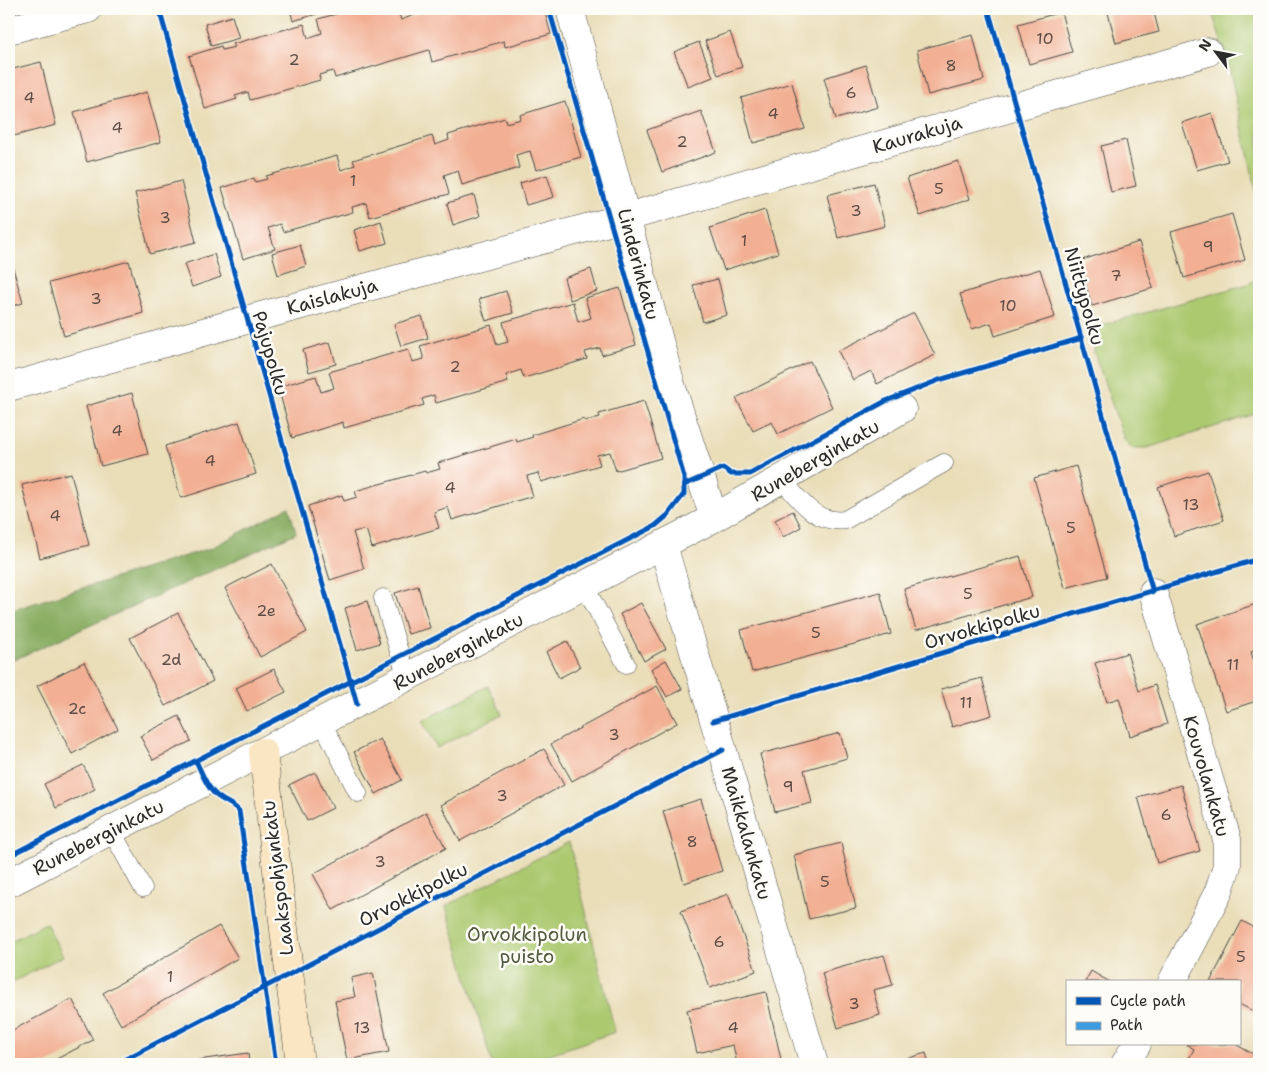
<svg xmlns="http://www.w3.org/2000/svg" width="1268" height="1073" font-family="'Shantell Sans',sans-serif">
  <rect width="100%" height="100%" fill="#fdfcf7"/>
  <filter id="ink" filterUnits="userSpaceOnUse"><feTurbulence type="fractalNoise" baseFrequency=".02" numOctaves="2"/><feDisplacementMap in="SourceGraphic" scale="10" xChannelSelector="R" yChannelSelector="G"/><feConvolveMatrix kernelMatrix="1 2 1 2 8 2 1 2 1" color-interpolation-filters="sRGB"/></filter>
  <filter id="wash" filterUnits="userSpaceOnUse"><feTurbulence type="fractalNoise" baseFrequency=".0096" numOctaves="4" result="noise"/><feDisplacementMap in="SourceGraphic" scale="20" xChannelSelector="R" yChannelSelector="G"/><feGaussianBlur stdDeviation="1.12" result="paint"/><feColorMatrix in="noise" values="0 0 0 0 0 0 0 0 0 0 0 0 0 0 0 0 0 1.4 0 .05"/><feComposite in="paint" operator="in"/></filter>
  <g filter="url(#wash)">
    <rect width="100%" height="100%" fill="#eadeb9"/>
    <path fill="#acc970" stroke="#6c7a4e" d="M1211 9H1259V204L1228 63Z
      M1259 277V413L1147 448H1131L1124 439 1094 352 1095 340 1102 325 1248 284Z
      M488 686 502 714 437 748 422 721Z
      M569 842 615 1032 521 1064H492L446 906Z
      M46 923 63 956 9 984V942Z"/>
    <path fill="#89ad62" stroke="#5a6c46" d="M289 507 296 533 9 662V611L211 548Z"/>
    <g id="blocks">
      <path fill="#f2af93" d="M290 9H319L320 13 293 21Z
        M354 9H397L401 20 430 9H544L551 34 505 47 504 41 432 62 429 50 335 78 333 71 319 75 320 80 250 100 248 92 235 96 237 99 205 109 189 56 221 46 222 50 235 47 233 44 304 24 308 38 322 33 318 19Z
        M1107 9H1153L1159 32 1116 43Z
        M1061 12 1072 52 1029 64 1018 24Z
        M232 16 239 38 211 46 205 24Z
        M730 32 742 67 718 75 705 41Z
        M973 35 984 80 928 95 917 50Z
        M699 42 713 77 688 87 674 52Z
        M41 62 56 125 10 137 9 70Z
        M866 65 878 107 836 119 824 78Z
        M792 83 805 129 753 143 741 98Z
        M147 92 161 142 87 162 74 112Z
        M565 101 581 157 536 170 530 151 516 155 519 168 462 185 458 170 444 175 449 194 370 217 366 203 352 207 353 212 283 232 280 224 268 228 275 249 243 259 222 188 254 178 255 182 267 179 266 176 337 156 341 170 355 165 353 160 432 136 435 145 449 140 448 135 505 118 506 123 521 119 520 115Z
        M701 111 716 152 662 172 647 130Z
        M1212 113 1228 161 1197 170 1182 123Z
        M1126 140 1136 186 1111 192 1101 146Z
        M958 161 970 199 920 216 907 178Z
        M547 175 554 197 526 205 520 183Z
        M181 181 196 242 150 254 135 193Z
        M874 183 885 226 838 238 827 195Z
        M474 195 480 216 453 225 447 203Z
        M765 210 778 253 724 270 710 228Z
        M1232 214 1245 260 1184 278 1171 232Z
        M381 221 387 243 360 251 354 230Z
        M1139 242 1153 288 1092 306 1079 261Z
        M300 245 306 266 278 275 272 253Z
        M9 254 23 303 9 307Z
        M214 254 221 277 192 287 184 264Z
        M129 261 143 313 64 336 49 283Z
        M591 269 597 291 570 300 564 278Z
        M1040 269 1055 317 995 336 991 323 972 329 960 294Z
        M718 279 727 315 703 322 693 285Z
        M620 288 636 345 602 355 600 348 585 352 587 359 524 378 521 370 506 375 508 382 436 403 434 395 422 399 424 405 344 428 343 422 292 438 278 387 316 376 321 392 334 388 329 372 408 349 412 362 424 359 420 346 491 325 497 345 508 342 503 322 573 302 578 322 591 318 585 298Z
        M506 291 513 313 486 321 479 299Z
        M914 313 935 355 877 384 871 371 853 380 838 351Z
        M422 316 428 338 401 346 394 324Z
        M330 342 336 364 309 372 303 350Z
        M810 361 832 407 778 434 772 422 753 431 736 398Z
        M132 393 148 454 101 466 86 406Z
        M644 401 661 458 616 471 610 452 597 455 600 465 541 482 538 473 527 476 533 496 452 520 448 507 434 512 439 528 372 548 366 529 353 532 364 569 330 580 308 506 342 495 344 501 357 497 355 491 425 471 426 473 440 469 438 463 516 439 517 442 533 437 532 435 584 419 585 421 600 417 599 414Z
        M239 422 256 474 181 498 165 446Z
        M1076 466 1107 577 1065 588 1034 478Z
        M1208 471 1224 520 1174 536 1158 487Z
        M71 473 89 545 40 558 22 485Z
        M793 511 801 527 783 537 775 520Z
        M1020 556 1032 597 916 630 904 589Z
        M272 564 307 632 260 657 225 588Z
        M418 586 430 628 408 634 395 593Z
        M880 592 891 634 752 672 741 630Z
        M367 601 380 643 357 650 345 608Z
        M641 603 666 649 644 661 620 614Z
        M1259 603V649L1251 652 1259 677V700L1226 711 1197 624Z
        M178 613 213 681 165 706 130 638Z
        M567 641 580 667 559 678 546 652Z
        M1127 653 1139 691 1155 685 1167 724 1130 736 1119 698 1107 702 1095 663Z
        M666 660 682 689 667 697 651 669Z
        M84 662 118 729 72 754 37 686Z
        M274 669 286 692 247 711 236 688Z
        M982 678 992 715 952 727 941 689Z
        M657 686 677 723 572 781 551 744Z
        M179 716 191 741 153 760 140 736Z
        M840 733 847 758 804 770 812 803 775 812 760 754Z
        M380 739 402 780 376 794 354 752Z
        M544 749 564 785 460 841 441 805Z
        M83 765 95 789 56 808 44 784Z
        M315 772 333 808 307 821 289 785Z
        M1181 785 1200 851 1157 863 1138 797Z
        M701 799 722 871 684 883 663 811Z
        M426 812 446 848 333 910 313 874Z
        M841 843 856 908 809 919 794 855Z
        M728 894 756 971 710 988 681 911Z
        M1242 921 1259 930V1004L1255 1012 1239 1004V982H1210Z
        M219 926 238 958 121 1025 103 993Z
        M884 955 893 985 873 990 880 1015 838 1028 822 973Z
        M1091 971 1096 974 1110 982H1085Z
        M373 973 389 1052 347 1060 335 1001 355 997 351 978Z
        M766 992 782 1064H737L733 1045 697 1053 687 1010Z
        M72 999 93 1040 47 1064H9V1032Z
        M1186 1044H1235L1255 1055 1249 1064H1186L1194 1049Z
        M248 1053 249 1064H199L198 1060Z
        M926 1053 929 1064H889Z"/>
    </g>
  </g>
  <g filter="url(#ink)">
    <use href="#blocks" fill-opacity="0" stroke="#484640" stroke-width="1"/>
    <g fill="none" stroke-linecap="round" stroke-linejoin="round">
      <g stroke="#484640" stroke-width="19">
        <path id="lane" d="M782 480C800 500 815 524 845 520L944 463
          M584 585 626 664
          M383 598 407 678
          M322 722 358 793
          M111 830 143 888"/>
      </g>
      <g stroke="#484640" stroke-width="29">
        <path id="street" d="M570 9 671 385 714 518
          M9 30 88 9
          M9 387 246 320 627 217 1208 52
          M663 545 814 1064
          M1153 592 1227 839V866L1218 893 1172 982
          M9 883 714 518 902 409
          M1125 1064 1137 1044"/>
      </g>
      <g stroke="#484640" stroke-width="29">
        <path id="secondary" d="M263 752 300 1064"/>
      </g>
      <use href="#lane" stroke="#fff" stroke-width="18"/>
      <use href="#street" stroke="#fff" stroke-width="28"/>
      <use href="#secondary" stroke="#fbe6c3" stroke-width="28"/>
      <path stroke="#3d9ce1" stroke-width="4" stroke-dasharray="8 4" stroke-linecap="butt" d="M1253 9 1259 25"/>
      <g stroke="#fdfcf7" stroke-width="8">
        <path id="cycleway" d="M159 9 357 704
          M988 9 1153 592
          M684 485 723 468 731 474H750L886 401 939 380 1082 338
          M713 721 1259 559
          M196 761C202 773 208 791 220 798 227 803 233 804 239 811L276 1064
          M9 856 655 526 668 515 684 494V477L549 9
          M116 1064 723 750"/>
      </g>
      <use href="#cycleway" stroke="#0057b8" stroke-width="5"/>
    </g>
  </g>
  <g text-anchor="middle" stroke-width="5" stroke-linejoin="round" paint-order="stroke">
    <g font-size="16" fill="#5d4c45">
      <text x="1045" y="44">10</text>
      <text x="294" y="65">2</text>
      <text x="951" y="71">8</text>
      <text x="851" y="98">6</text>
      <text x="29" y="103">4</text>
      <text x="773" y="119">4</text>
      <text x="117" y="133">4</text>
      <text x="682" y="147">2</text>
      <text x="353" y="186">1</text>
      <text x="939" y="194">5</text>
      <text x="856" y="216">3</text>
      <text x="165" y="223">3</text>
      <text x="744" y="246">1</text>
      <text x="1208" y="252">9</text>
      <text x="1116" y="281">7</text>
      <text x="96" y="304">3</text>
      <text x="1008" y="311">10</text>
      <text x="455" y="372">2</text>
      <text x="117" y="436">4</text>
      <text x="210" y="466">4</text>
      <text x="450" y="493">4</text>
      <text x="1191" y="510">13</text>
      <text x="55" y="521">4</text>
      <text x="1071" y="533">5</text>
      <text x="968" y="599">5</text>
      <text x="266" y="616">2e</text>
      <text x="816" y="638">5</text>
      <text x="171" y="665">2d</text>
      <text x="1233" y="670">11</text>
      <text x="966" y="708">11</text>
      <text x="77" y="714">2c</text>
      <text x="614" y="740">3</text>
      <text x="788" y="792">9</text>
      <text x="502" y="801">3</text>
      <text x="1166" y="820">6</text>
      <text x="692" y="847">8</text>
      <text x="380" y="867">3</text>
      <text x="825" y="887">5</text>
      <text x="719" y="947">6</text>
      <text x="1241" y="962">5</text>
      <text x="170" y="982">1</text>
      <text x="854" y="1009">3</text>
      <text x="362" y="1033">13</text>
      <text x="733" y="1033">4</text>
    </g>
    <g font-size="19" fill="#2b2b2b" stroke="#fdfcf7">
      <text transform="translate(917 134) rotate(-16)" y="7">Kaurakuja</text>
      <text transform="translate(639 264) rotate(75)" y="7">Linderinkatu</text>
      <text transform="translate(332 296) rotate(-15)" y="7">Kaislakuja</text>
      <text transform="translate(1085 296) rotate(74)" y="7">Niittypolku</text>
      <text transform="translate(271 353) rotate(74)" y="7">Pajupolku</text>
      <text transform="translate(815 460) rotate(-30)" y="7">Runeberginkatu</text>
      <text transform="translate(982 626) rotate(-16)" y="7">Orvokkipolku</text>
      <text transform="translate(458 651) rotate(-28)" y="7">Runeberginkatu</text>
      <text transform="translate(1207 776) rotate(74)" y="7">Kouvolankatu</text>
      <text transform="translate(747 833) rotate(74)" y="7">Maikkalankatu</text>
      <text transform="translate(98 837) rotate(-27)" y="7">Runeberginkatu</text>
      <text transform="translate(277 878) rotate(-97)" y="7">Laakspohjankatu</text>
      <text transform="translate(413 894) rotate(-27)" y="7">Orvokkipolku</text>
    </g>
    <g font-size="19" fill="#525a40" stroke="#fdfcf7">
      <text x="527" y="941">Orvokkipolun<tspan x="527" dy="22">puisto</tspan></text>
    </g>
  </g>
  <rect width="1268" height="1073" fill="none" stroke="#fdfcf7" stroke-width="30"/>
  <rect x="1066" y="980" width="175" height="65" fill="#fdfcf7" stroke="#a9a8a5"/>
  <rect x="1076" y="997" width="25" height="8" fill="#0057b8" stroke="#a9a8a5"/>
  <text x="1110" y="1006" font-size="15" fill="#2b2b2b">Cycle path</text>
  <rect x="1076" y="1022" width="25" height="8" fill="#3d9ce1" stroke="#a9a8a5"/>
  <text x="1110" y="1030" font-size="15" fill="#2b2b2b">Path</text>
  <g transform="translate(1216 52) rotate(302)" stroke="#fdfcf7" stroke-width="4" paint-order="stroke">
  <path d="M0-4L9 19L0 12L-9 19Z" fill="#2b2b2b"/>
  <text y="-8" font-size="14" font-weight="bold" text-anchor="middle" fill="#2b2b2b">N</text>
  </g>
</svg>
